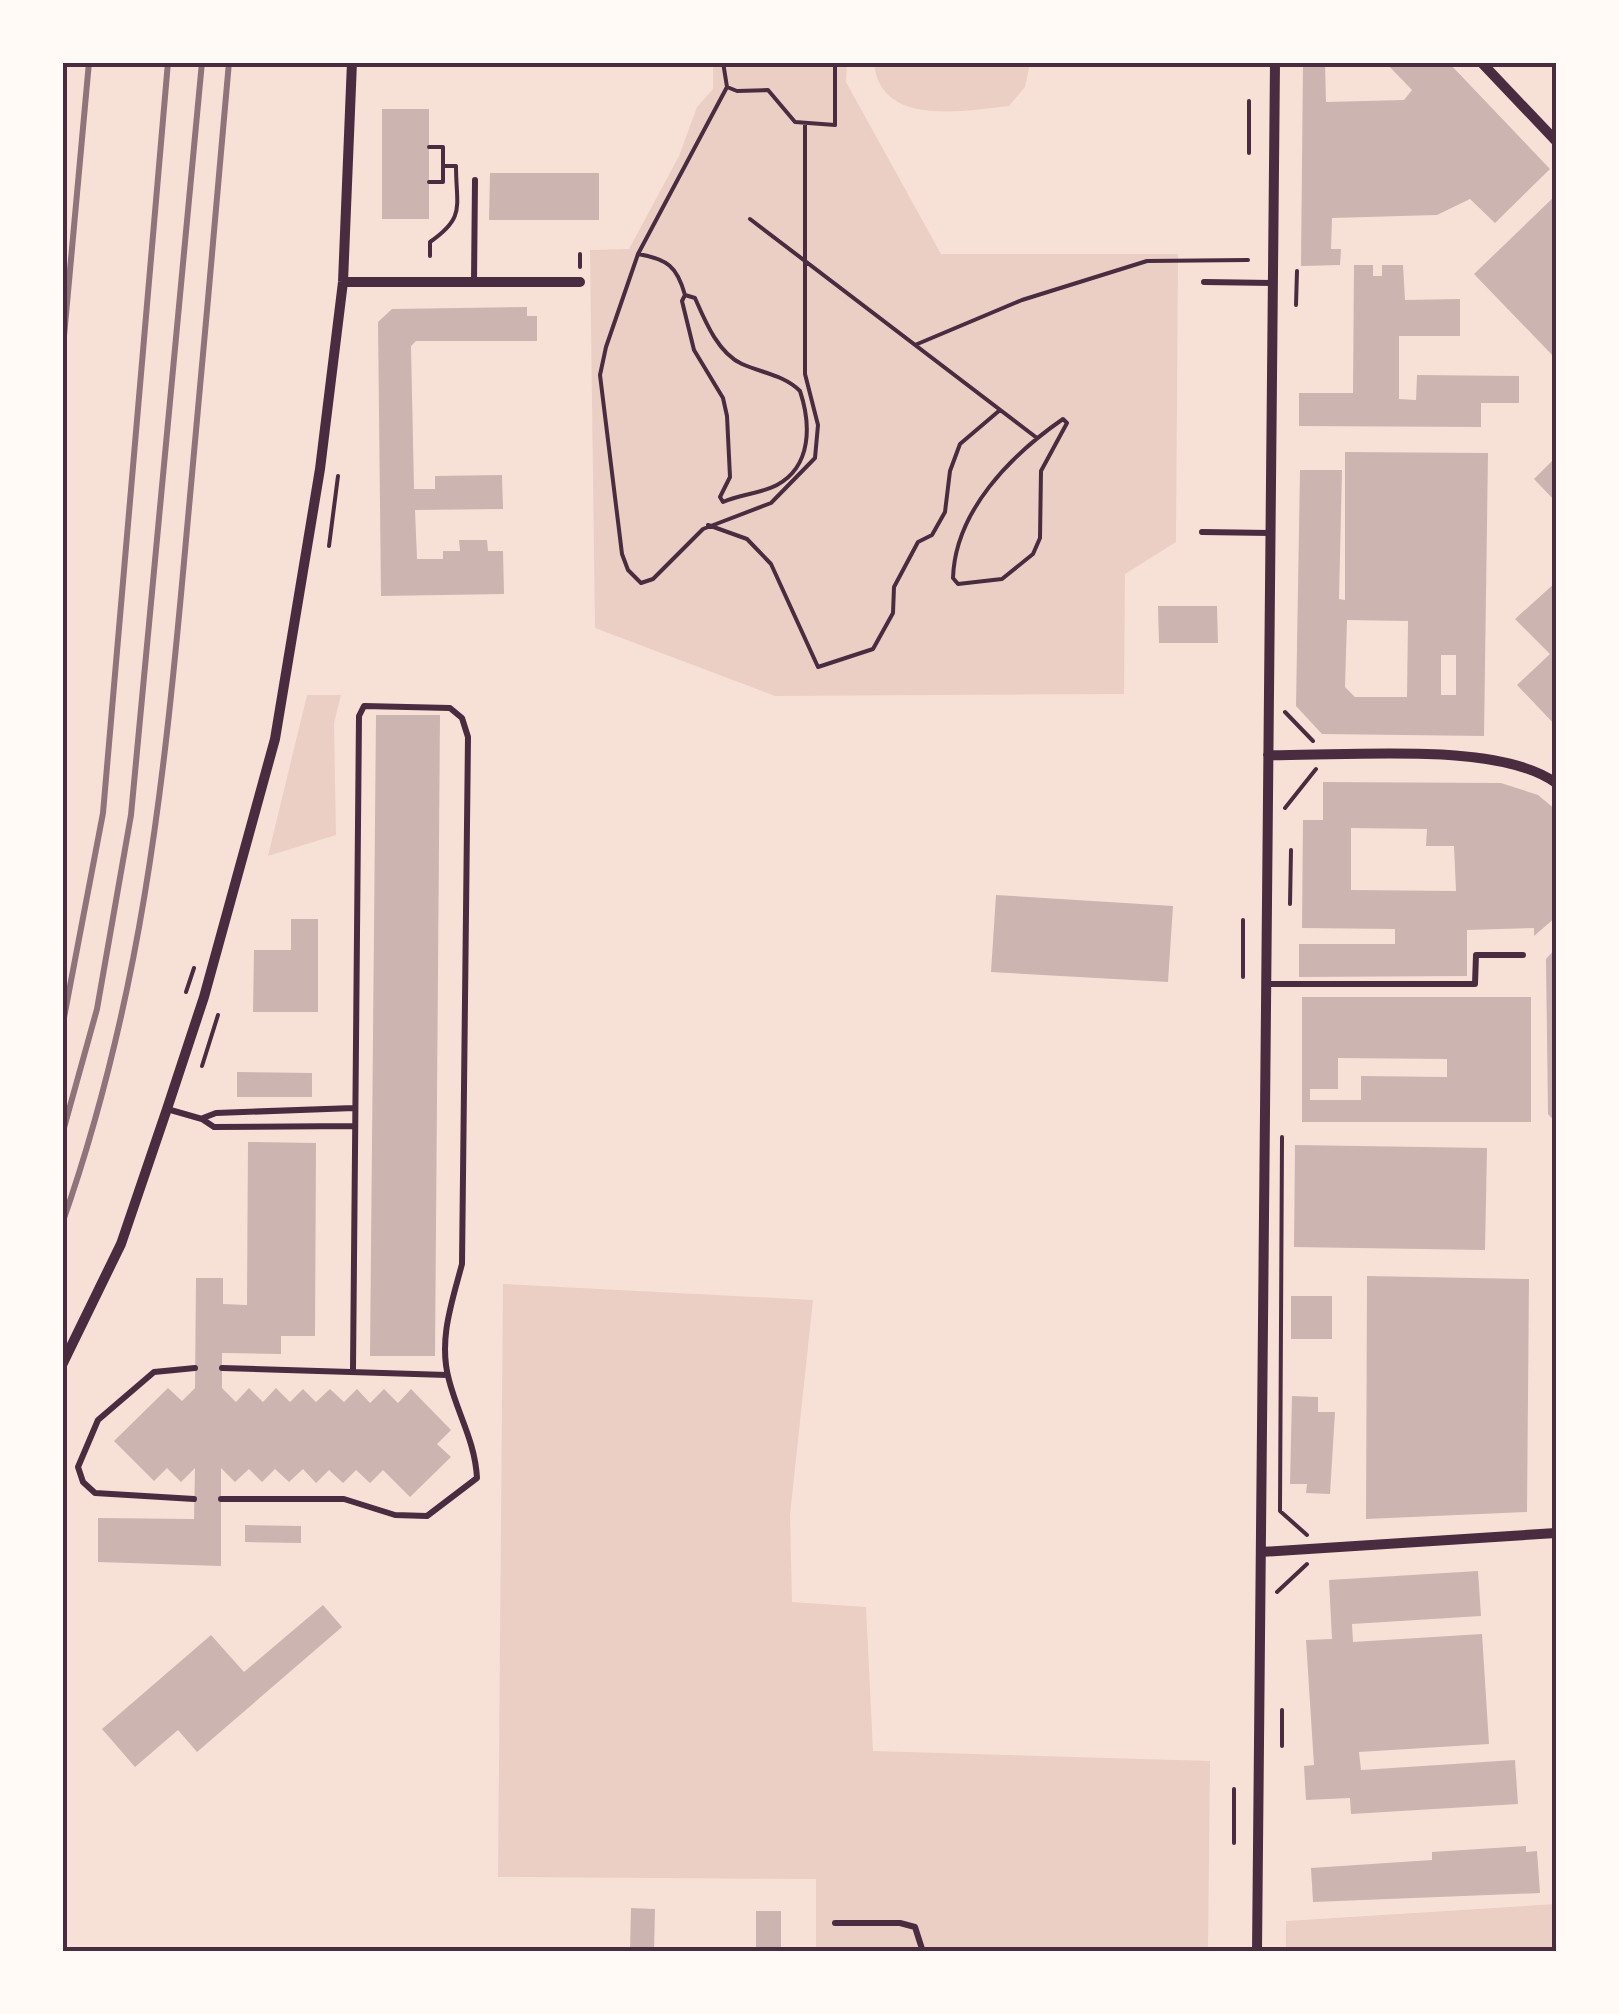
<svg xmlns="http://www.w3.org/2000/svg" width="1619" height="2014" font-family="'Fira Sans',sans-serif">
  <rect width="100%" height="100%" fill="#f7e1d7"/>
  <path fill="#ebcfc5" d="M847 62 846 82 941 254H1178L1176 542 1125 574 1124 694 775 696 595 628 590 250 629 249 679 156 697 107 713 89V63Z
    M874 63V62L1030 63 1025 87 1009 106C962 111 880 127 874 63Z
    M307 695H341L334 723 336 835 268 856Z
    M503 1284 813 1300 790 1515 792 1602 866 1607 873 1751 1210 1761 1208 1951H816V1879L498 1877Z
    M1556 1904V1951H1286V1921Z"/>
  <path fill="#ccb4b1" fill-rule="evenodd" d="M1303 62H1325L1326 102 1404 100 1412 90 1385 62H1448L1550 169 1495 223 1470 199 1437 215 1332 218 1331 249H1341L1340 265 1301 266Z
    M382 109H429V219H382Z
    M490 173H599V220H489Z
    M1556 195V359L1474 274Z
    M1354 265H1373V276H1382V265H1403L1405 300 1460 299V336H1399V399L1416 400 1417 375 1519 376V403H1481V427L1299 426V393H1353Z
    M527 307V316H537V341H416L411 346 414 489H435V476L502 475 503 509 415 510 417 559H443V551H460L459 540H487L488 551H503L504 594 381 596 378 322 392 309Z
    M1345 452 1488 453 1484 736 1322 734 1296 706 1300 470H1342L1339 599 1345 600ZM1347 620 1408 621 1407 697H1355L1345 687ZM1441 655H1456V695H1441Z
    M1556 457V502L1534 479Z
    M1556 582V726L1517 685 1550 654 1515 619Z
    M1158 606H1217L1218 643H1159Z
    M376 715H440L435 1356H370Z
    M1323 782 1501 783 1538 795 1556 810V917L1534 936V928L1467 930V976L1299 977V944H1395V929L1302 928 1303 820H1323ZM1351 828 1427 829 1426 846H1454L1456 891 1351 890Z
    M996 895 1173 906 1168 982 991 972Z
    M291 919H318V1012H253L254 950H291Z
    M1556 948V1123L1548 1114 1546 959Z
    M1302 997H1531V1122H1302ZM1338 1058 1447 1059V1077L1361 1076V1100H1310V1089H1338Z
    M237 1072 312 1073V1097H237Z
    M248 1142 316 1143 315 1336H281V1354L222 1353V1388L236 1402 249 1388 263 1402 276 1388 290 1402 303 1389 316 1402 330 1389 344 1402 357 1389 370 1403 384 1389 398 1403 411 1389 451 1430 437 1444 451 1457 410 1497 383 1470 370 1483 356 1470 343 1483 329 1470 316 1483 303 1469 289 1482 275 1469 262 1482 249 1469 235 1482 221 1468V1566L98 1562V1518L194 1519 195 1468 181 1482 167 1468 154 1481 114 1441 168 1388 182 1401 195 1388 196 1278H223V1304L247 1305Z
    M1295 1145 1487 1148 1485 1250 1294 1247Z
    M1367 1276 1529 1279 1527 1512 1366 1519Z
    M1291 1296H1332V1339H1291Z
    M1292 1396 1318 1397V1412H1335L1330 1494 1306 1493 1307 1484H1290Z
    M245 1525 301 1526V1543L245 1542Z
    M1478 1571 1481 1616 1352 1624 1353 1642 1482 1634 1489 1744 1359 1752 1361 1770 1515 1760 1518 1804 1351 1814 1350 1798 1306 1800 1304 1766 1314 1765 1306 1640 1332 1639 1329 1580Z
    M323 1605 342 1627 197 1752 178 1730 135 1767 102 1729 211 1635 244 1672Z
    M1526 1846V1852L1537 1851 1540 1893 1313 1902 1311 1868 1432 1860V1852Z
    M631 1908 655 1909 654 1952H630Z
    M756 1911H781V1952H756Z"/>
  <g fill="none" stroke-linecap="round" stroke-linejoin="round">
    <path stroke="#4a2c40" stroke-width="4" d="M723 62 727 87 638 254 606 347 600 375 622 554 628 570 641 583 653 579 703 529 771 503 815 458 818 425 805 374V125
      M727 87 737 91 768 90 795 122 835 125V62
      M1249 153V101
      M429 182H443V147H429
      M750 219 1037 438
      M638 254C667 259 677 266 685 295
      M430 256V242C466 217 456 207 456 166H443
      M580 267V254
      M685 295 695 298C705 321 718 353 742 364 762 373 784 375 800 391 811 424 812 466 777 485 760 494 740 494 723 502L720 497 730 477 727 416 723 398 694 350 682 301Z
      M1296 305 1297 271
      M915 345 1022 300 1147 261 1248 260
      M1063 419 1067 423 1041 471 1040 538 1033 554 1002 579 958 584 953 578C955 511 1011 455 1063 419Z
      M708 525 747 539 771 564 818 667 873 649 893 613 894 587 918 542 932 535 945 512 950 471 960 444 1000 410
      M329 546 338 476
      M1285 712 1313 741
      M1285 808 1316 769
      M1290 904 1291 850
      M1243 977V920
      M186 992 194 968
      M202 1066 218 1015
      M1282 1137 1280 1511 1307 1535
      M1277 1592 1307 1564
      M1282 1746V1710
      M1234 1843V1789"/>
    <path stroke="#4a2c40" stroke-width="6" d="M474 282 475 180
      M1204 282 1273 283
      M1202 532 1270 533
      M1266 984H1475L1476 955H1523
      M167 1109 202 1119 214 1127 354 1126
      M203 1118 216 1113 354 1108
      M222 1368 447 1375
      M194 1499 95 1493 83 1482 78 1467 98 1420 154 1372 195 1368
      M221 1499H344L395 1515 427 1516 477 1478C475 1441 458 1415 449 1380 438 1340 452 1302 462 1264L468 737 462 718 450 708 364 706 359 716 353 1369
      M835 1923H900L915 1927 923 1952"/>
    <path stroke="#4a2c40" stroke-width="10" d="M1481 62 1556 141
      M343 282H580
      M1268 755C1343 757 1497 740 1556 783
      M62 1365 121 1244 167 1109 204 997 275 739 320 469 343 282 352 62
      M1261 1552 1556 1533
      M1257 1952 1275 62"/>
    <path stroke="#8f747c" stroke-width="6" d="M62 358 89 62
      M62 1028 103 813 168 62
      M62 1135 97 1009 131 815 202 62
      M62 1224C140 1002 163 793 184 562 200 395 214 229 229 62"/>
  </g>
  <rect width="1619" height="2014" fill="none" stroke="#fffaf5" stroke-width="130"/>
  <rect x="65" y="65" width="1489" height="1884" fill="none" stroke="#4a2c40" stroke-width="4"/>
</svg>
